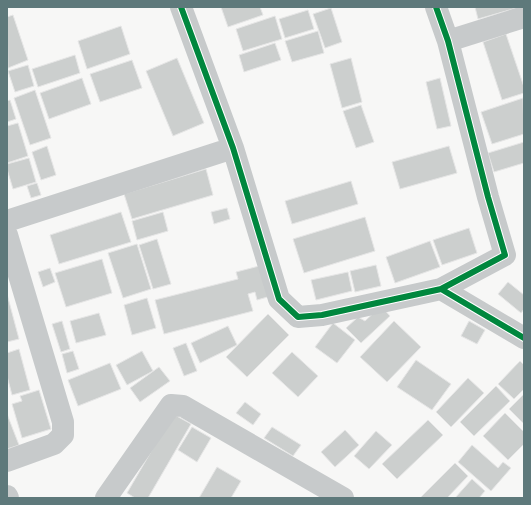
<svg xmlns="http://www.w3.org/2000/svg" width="531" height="505" font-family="'Public Sans',sans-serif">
  <rect width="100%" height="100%" fill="#f7f7f6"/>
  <path fill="#cccfce" stroke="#e6e6e6" d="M221 7H260L263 15 228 27Z
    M475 7H520L478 19Z
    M331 8 342 42 325 48 313 14Z
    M308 10 314 29 285 38 279 19Z
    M13 15 28 60 8 68 7 17Z
    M275 16 282 39 243 51 236 29Z
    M121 26 130 54 87 69 78 41Z
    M318 31 324 53 292 62 285 41Z
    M506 34 524 87V93L502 100 483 42Z
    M275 43 281 60 244 72 239 55Z
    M75 55 80 73 38 87 32 69Z
    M177 58 204 123 173 136 146 71Z
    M351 58 362 102 342 108 330 64Z
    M132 60 142 88 100 102 90 74Z
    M28 65 34 86 15 92 8 71Z
    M82 78 91 104 49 119 40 93Z
    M440 78 451 126 437 129 426 82Z
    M35 90 51 138 30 145 14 98Z
    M523 98 524 134 492 144 481 112Z
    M10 100 16 119 7 122V101Z
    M361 105 374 142 356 148 343 111Z
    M18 123 28 156 7 163V126Z
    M524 142V163L494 172 488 153Z
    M47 146 56 175 41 180 32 152Z
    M449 146 457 173 400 189 392 162Z
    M29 158 36 182 13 189 7 169V164Z
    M206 169 213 195 132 219 124 194Z
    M351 181 358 204 292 224 285 201Z
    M37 183 41 195 31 198 27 186Z
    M227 208 230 219 214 224 211 212Z
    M121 212 131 242 59 264 50 235Z
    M163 212 168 231 137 240 132 221Z
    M365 217 375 251 304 273 293 239Z
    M469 228 477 253 442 265 433 240Z
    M157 239 171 284 153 289 139 245Z
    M430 241 440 267 395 283 386 257Z
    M137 244 151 289 123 298 108 253Z
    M102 259 112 293 66 307 55 273Z
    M263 265 271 296 257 300 255 292 248 294 253 311 164 334 155 300 238 279 236 272Z
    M376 265 381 286 355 292 350 271Z
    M50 268 55 282 43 287 38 272Z
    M348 272 352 291 316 300 311 280Z
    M508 282 524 295V309L521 313 498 294Z
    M7 294 19 339 7 342Z
    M147 298 156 328 132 335 124 305Z
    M381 306 390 316 361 343 346 328 358 317 365 321Z
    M99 313 106 335 76 343 70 321Z
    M268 314 289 335 247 377 226 357Z
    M62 321 70 349 61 352 52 324Z
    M394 321 421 347 387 382 360 357Z
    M469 321 485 330 477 344 461 336Z
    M333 323 355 340 337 363 315 347Z
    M228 326 237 345 200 363 191 343Z
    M186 343 197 371 184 376 173 348Z
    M19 349 30 390 12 395 7 376V353Z
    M73 351 79 369 67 373 62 354Z
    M142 351 153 371 127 385 116 365Z
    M292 352 318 376 298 397 272 373Z
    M416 360 451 384 432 410 397 387Z
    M520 361 524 365V389L514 399 498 384Z
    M110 363 121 389 78 406 68 380Z
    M159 367 170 381 140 402 130 388Z
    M468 378 484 393 451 427 436 412Z
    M496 386 510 401 474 436 460 422Z
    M39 390 51 429 22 438 12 404 22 401 20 396Z
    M524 394V424L509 409Z
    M245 402 261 414 253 425 236 413Z
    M505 413 524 432V444L508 460 483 436Z
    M7 414 19 445 7 449Z
    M173 414 191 424 148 498H135L127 493Z
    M428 420 443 435 397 479 382 464Z
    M192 427 211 438 197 462 178 450Z
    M272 427 301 445 293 456 264 438Z
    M345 430 359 445 335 467 321 452Z
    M376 431 392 445 369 469 354 456Z
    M472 445 498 468 503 462 511 468 491 491 458 462Z
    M455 463 468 476 447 498H420Z
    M217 467 241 481 231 498H199Z
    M472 479 485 491 479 498H455Z"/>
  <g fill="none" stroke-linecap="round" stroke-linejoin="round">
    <path stroke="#c7cacb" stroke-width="22" d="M181 7 233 148 279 299 298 317 322 315 441 289 524 338
      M436 7 448 41 488 197 505 255 441 289
      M448 41 524 17
      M7 221 233 148
      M7 235 63 422V435L54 444 7 461
      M7 496 8 498
      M106 498 171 405 183 406 343 498"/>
    <g stroke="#fff" stroke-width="8">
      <path id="cycleway" d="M181 7 233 148 279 299 298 317 322 315 441 289 524 338
        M436 7 448 41 488 197 505 255 441 289"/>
    </g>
    <use href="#cycleway" stroke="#00873e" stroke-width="6"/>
  </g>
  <rect width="531" height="505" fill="none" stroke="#5e797b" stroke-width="16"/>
</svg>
